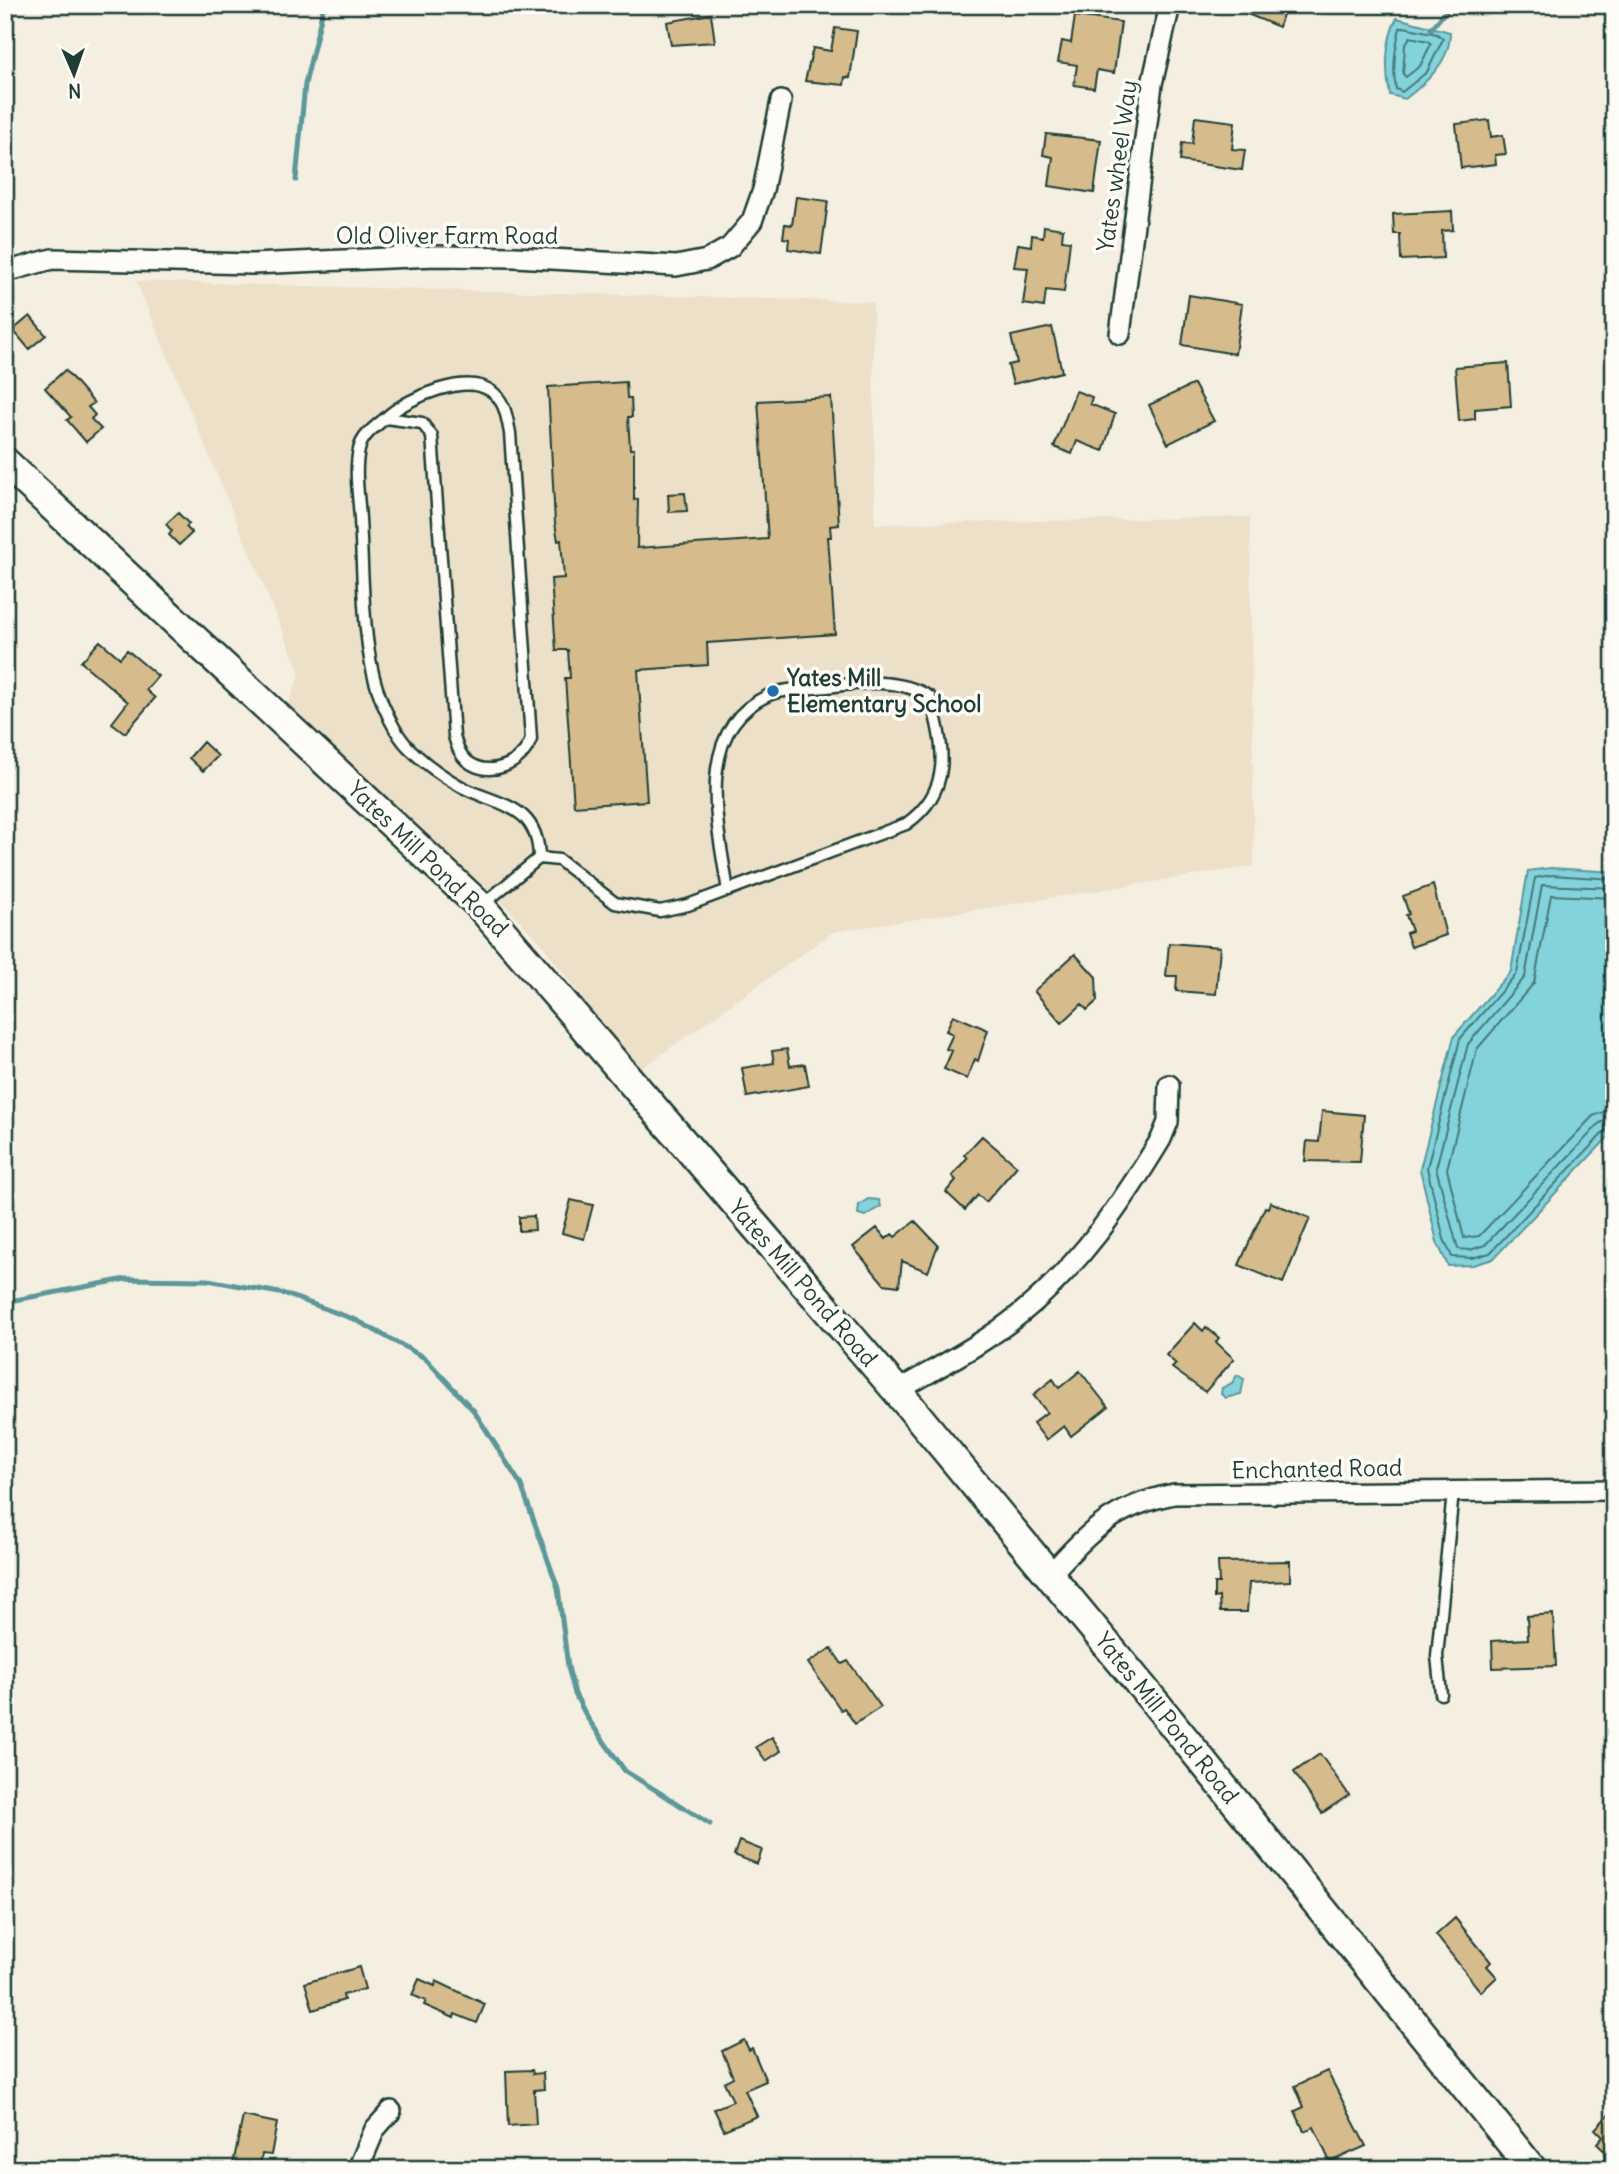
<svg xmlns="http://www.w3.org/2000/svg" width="1619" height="2174" font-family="Delius,sans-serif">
  <rect width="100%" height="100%" fill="#f5efe2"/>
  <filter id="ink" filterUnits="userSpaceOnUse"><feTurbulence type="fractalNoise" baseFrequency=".0143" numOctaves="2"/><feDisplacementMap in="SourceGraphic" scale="14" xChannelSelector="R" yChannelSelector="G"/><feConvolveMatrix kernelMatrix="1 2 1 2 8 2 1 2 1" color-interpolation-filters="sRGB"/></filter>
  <g filter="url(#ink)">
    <path fill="#ece0c8" d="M136 281 873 302 875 524 1250 517 1254 866 833 932 637 1072 541 943 504 904 286 709 300 673Z"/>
    <path fill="#83d3dd" stroke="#5b9799" stroke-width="2" d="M1397 18 1450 32C1451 61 1426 83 1405 99L1390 95C1385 71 1385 40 1397 18Z
      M1551 868 1614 872V1131L1493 1259 1473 1265 1448 1266 1437 1242 1420 1169 1454 1036 1511 971 1528 871Z
      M868 1199 879 1200 881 1206 865 1216 858 1214 859 1205Z
      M1237 1375 1244 1379 1241 1394 1226 1398 1221 1394 1222 1388 1232 1383Z"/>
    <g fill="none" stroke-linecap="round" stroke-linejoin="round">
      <path stroke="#477978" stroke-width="2" d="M1404 27 1437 34 1443 39 1427 72 1402 92 1396 89C1392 69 1395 48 1400 28Z
        M1410 37 1429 41 1431 44 1420 66 1406 77 1403 74 1405 45Z
        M1614 879 1551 875 1535 878 1517 973 1460 1039 1427 1168 1444 1239 1452 1257 1472 1258 1490 1253 1606 1130 1614 1127
        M1614 888 1542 885 1525 977 1468 1044 1436 1168 1458 1249 1470 1250 1485 1245 1600 1123 1614 1118
        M1614 898 1551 895 1534 983 1477 1049 1447 1169 1464 1238 1479 1236 1593 1116 1614 1108"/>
      <path stroke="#5b9799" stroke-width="5" d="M1431 29 1451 5
        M296 180 305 84 324 5
        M5 1302 126 1279 208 1280 285 1294 356 1320 425 1358 474 1411 521 1485 558 1588 568 1667 575 1694 588 1719 625 1771 710 1824"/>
    </g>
    <path fill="#d6bc8c" stroke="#1f3d34" stroke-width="2" d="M1225 5H1277L1285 8 1279 27Z
      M711 14 715 42 671 45 667 22Z
      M1075 16 1121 22 1114 73 1097 70 1094 88 1074 85 1077 65 1058 62 1062 41 1071 43Z
      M835 28 857 31 850 78 845 77 844 85 805 81 813 48 831 51Z
      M1195 117 1235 122 1232 149 1245 150 1242 170 1180 161 1182 143 1192 144Z
      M1489 120 1491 137 1503 135 1506 154 1495 155 1496 164 1461 168 1456 124Z
      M1046 134 1101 140 1094 193 1049 186 1053 157 1043 155Z
      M796 197 828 201 821 254 788 249 789 239 783 238 785 224 792 225Z
      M1452 211 1453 230 1442 231 1443 258 1401 260 1400 234H1394L1393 214Z
      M1044 226 1063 229 1062 240 1070 241 1064 292 1046 290 1044 307 1023 304 1028 268 1014 267 1018 244 1031 246 1032 235 1043 237Z
      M1189 295 1242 304 1235 354 1182 345Z
      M30 316 46 335 29 349 13 330Z
      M1052 327 1062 372 1013 384 1008 365 1017 363 1011 336Z
      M1508 363 1511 406 1475 409V419L1459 421 1455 367Z
      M65 370 94 403 88 407 95 415 91 419 101 429 86 442 67 420 71 417 45 388Z
      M626 382 627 398H631L632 417H628L630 449H634V500L638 499 637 548 768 539 758 401 831 397 839 525 830 526 831 537H828L835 634 707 643 708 665 638 670 647 801 574 806 565 678H570L568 650H556L551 579 564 578 561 540 558 541 555 523 548 387Z
      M1194 384 1214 421 1168 444 1149 405Z
      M1076 391 1092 397 1090 404 1115 414 1103 451 1077 441 1072 454 1054 447Z
      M685 493 687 511 669 512 668 494Z
      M178 513 189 524 186 527 192 533 179 545 169 535 172 531 166 524Z
      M100 641 120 658 127 650 158 676 146 690 155 698 125 733 112 723 128 702 81 662Z
      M203 742 218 756 203 771 189 758Z
      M1433 885 1446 935 1411 947 1406 933 1412 931 1406 915 1409 914 1403 896Z
      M1169 943 1220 947 1216 994 1176 991 1177 976H1166Z
      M1075 954 1096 977 1097 1001 1087 1010 1082 1004 1062 1023 1034 991Z
      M953 1015 988 1030 978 1061 975 1059 967 1079 944 1069 952 1051 946 1049 953 1034 946 1031Z
      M787 1049 790 1066 805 1064 809 1086 747 1097 742 1068 774 1063 772 1051Z
      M1322 1111 1364 1115 1360 1162 1305 1161 1307 1141 1319 1142Z
      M982 1136 1017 1166 986 1202 978 1195 965 1210 946 1192 956 1180 952 1176 967 1158 964 1155Z
      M571 1200 593 1205 584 1239 562 1233Z
      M1270 1202 1310 1218 1283 1283 1239 1265 1265 1207 1268 1208Z
      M534 1216 535 1230 519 1231V1217Z
      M915 1221 938 1245 928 1272 902 1261 899 1286 884 1284 853 1247 877 1228 886 1239 892 1234 895 1237Z
      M1195 1323 1203 1331 1206 1327 1219 1338 1216 1342 1234 1359 1205 1392 1172 1368 1176 1364 1166 1355Z
      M1080 1371 1108 1407 1071 1436 1064 1426 1046 1440 1033 1423 1047 1412 1033 1395 1053 1379 1059 1388Z
      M1290 1561V1581L1249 1583 1247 1612H1220L1219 1597 1214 1598V1583H1219L1218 1562Z
      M1553 1614 1556 1666 1493 1668 1492 1641 1528 1639 1527 1616Z
      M831 1648 842 1664 848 1661 881 1707 855 1724 844 1708 841 1710 808 1663Z
      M772 1737 781 1751 766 1761 756 1747Z
      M1320 1754 1349 1795 1322 1813 1294 1772Z
      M739 1841 762 1850 757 1864 734 1855Z
      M1455 1918 1491 1962 1487 1966 1497 1977 1481 1992 1436 1935Z
      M359 1967 365 1989 343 1995 344 2000 313 2010 305 1983Z
      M419 1979 435 1986 436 1981 485 2004 477 2023 455 2014 454 2018 424 2005 426 2001 412 1995Z
      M744 2040 749 2050 752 2048 766 2081 745 2090 757 2116 724 2130 714 2109 733 2101 724 2082 733 2077 722 2051Z
      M532 2070 533 2074 543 2073 544 2089 534 2090 536 2124 508 2126 506 2071Z
      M1327 2071 1366 2146 1330 2162 1314 2127 1304 2131 1295 2111 1304 2107 1295 2086Z
      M1614 2109V2160L1597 2144 1603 2137 1595 2129Z
      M243 2116 277 2123 271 2155 262 2154 259 2169H232Z"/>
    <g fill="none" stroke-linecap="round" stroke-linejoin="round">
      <g stroke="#1f3d34" stroke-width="15">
        <path id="lane" d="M386 418 422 423 432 436 454 736C457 746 459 754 467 761 489 779 523 764 531 739L510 433C507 418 505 400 491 391 466 373 410 397 389 415 377 426 362 434 359 450 354 471 359 498 360 519 363 569 362 642 377 688 383 707 395 734 409 748 424 763 442 776 460 786 497 806 538 803 539 858
          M481 906 539 858 559 860 615 903 660 911 688 905 906 824C953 791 945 746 930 697 900 678 862 682 827 687 809 689 785 688 769 695 692 729 718 826 728 891
          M1441 1694 1437 1656 1453 1492"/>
      </g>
      <g stroke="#1f3d34" stroke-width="24">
        <path id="street" d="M5 272 52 259 252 264 435 256 515 257 676 266 707 260 730 247 752 221 763 190 781 101
          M1120 334 1152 84 1170 5
          M897 1391C938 1367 982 1345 1020 1314 1080 1265 1121 1205 1161 1139L1168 1122 1169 1085
          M1049 1576C1088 1532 1114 1506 1174 1494L1614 1490
          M358 2169 375 2129 391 2111"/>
      </g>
      <g stroke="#1f3d34" stroke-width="33">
        <path id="secondary" d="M5 462 480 906 897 1391 1157 1705 1532 2169"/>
      </g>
      <use href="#lane" stroke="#fdfcf7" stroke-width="10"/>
      <use href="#street" stroke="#fdfcf7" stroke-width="19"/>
      <use href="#secondary" stroke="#fdfcf7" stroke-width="28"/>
    </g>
  </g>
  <circle fill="#1f6fb2" stroke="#fdfcf7" stroke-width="2.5" cx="773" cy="691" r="7"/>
  <g text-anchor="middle" stroke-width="7" stroke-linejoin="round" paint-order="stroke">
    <g font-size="23" fill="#1f3d34" stroke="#fdfcf7">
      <text transform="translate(1117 166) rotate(-82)" y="8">Yates wheel Way</text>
      <text x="447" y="244">Old Oliver Farm Road</text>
      <text transform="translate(428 859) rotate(44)" y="8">Yates Mill Pond Road</text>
      <text transform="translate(803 1283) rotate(49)" y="8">Yates Mill Pond Road</text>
      <text transform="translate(1317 1469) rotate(-1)" y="8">Enchanted Road</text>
      <text transform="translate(1167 1718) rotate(51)" y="8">Yates Mill Pond Road</text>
    </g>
    <g font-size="23" font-weight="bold" fill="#1f3d34" stroke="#fdfcf7" text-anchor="start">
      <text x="787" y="686">Yates Mill<tspan x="787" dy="26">Elementary School</tspan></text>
    </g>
  </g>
  <rect width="1619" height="2174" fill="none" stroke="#fdfcf7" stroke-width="28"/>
  <rect x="14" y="14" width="1591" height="2146" fill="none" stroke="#1f3d34" stroke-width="2.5" filter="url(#ink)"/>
  <g transform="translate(74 74) rotate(178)" stroke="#fdfcf7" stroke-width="5" paint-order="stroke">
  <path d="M0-5L12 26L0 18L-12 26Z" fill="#1f3d34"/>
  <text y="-10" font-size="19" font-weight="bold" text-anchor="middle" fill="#1f3d34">N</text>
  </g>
</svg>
